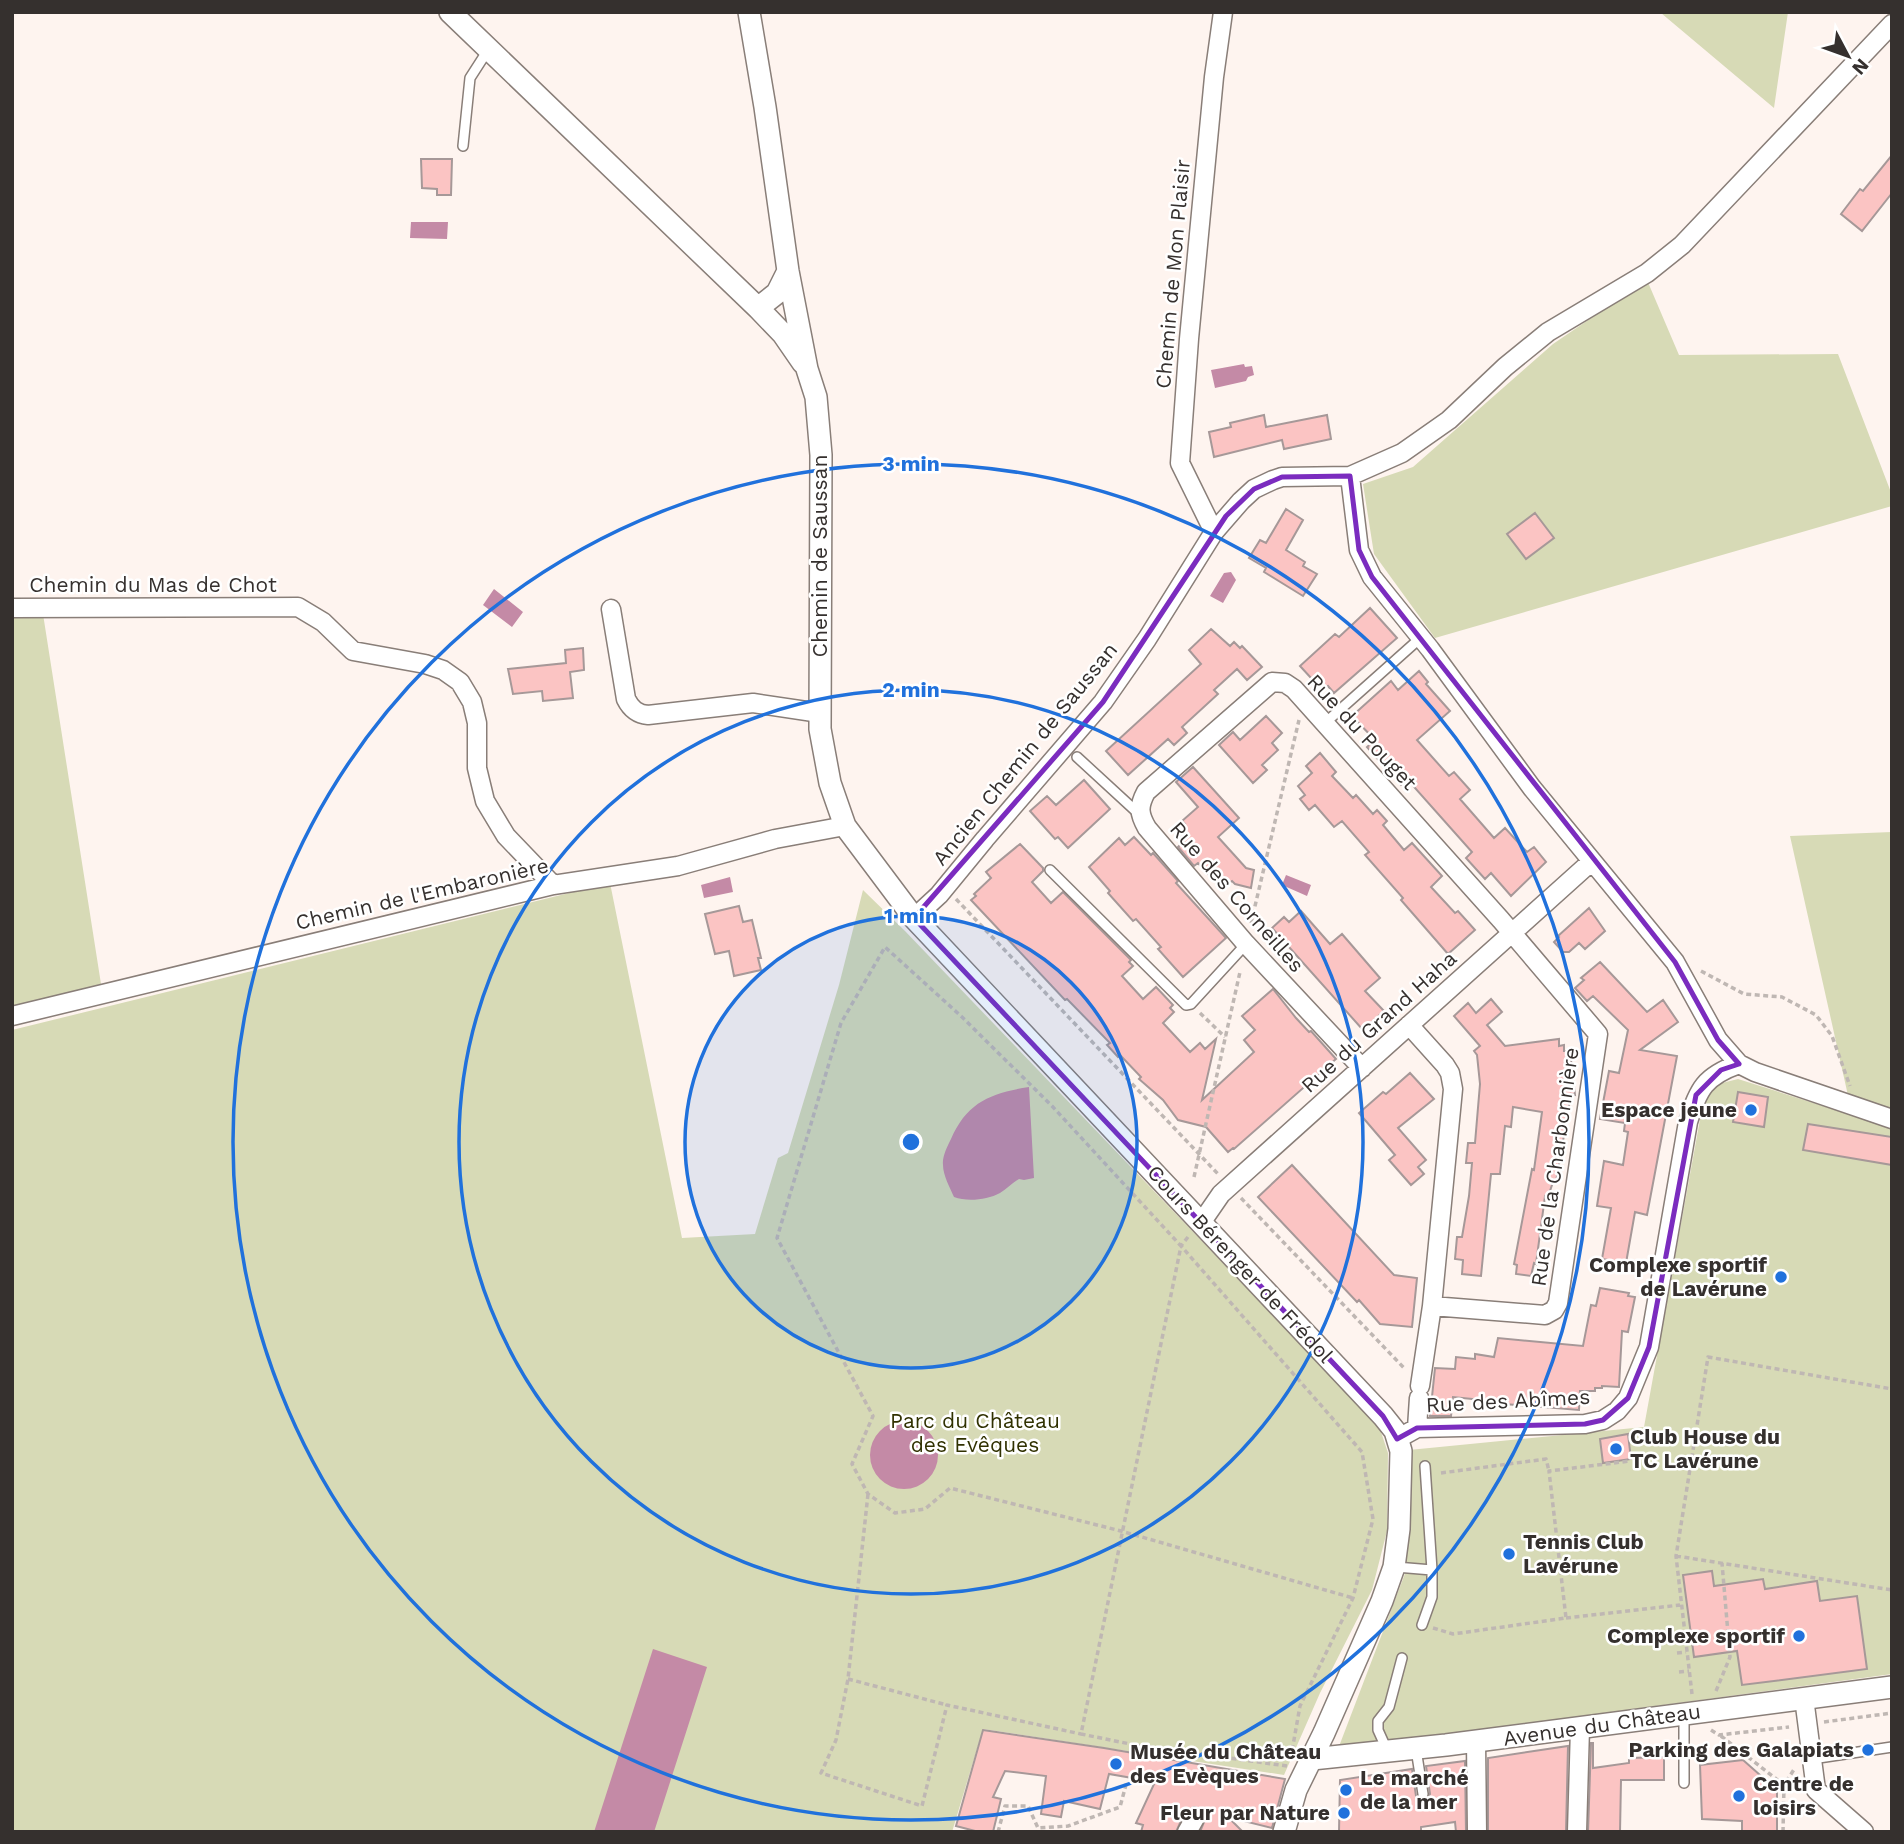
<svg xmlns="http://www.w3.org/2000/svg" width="1904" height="1844" font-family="'Work Sans',sans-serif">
  <rect width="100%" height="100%" fill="#fef4ef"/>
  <path fill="#d7dab6" d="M1660 12H1788L1774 108 1661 13Z
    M1647 280 1679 355 1838 354 1892 495V506L1435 638 1374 554 1363 484 1413 467 1553 344Z
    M12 613 43 614 101 984 12 1007Z
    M1892 832V1113L1849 1100 1790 836Z
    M610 883 682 1238 755 1234 778 1158 788 1153 839 985 863 890 905 931 1379 1426 1388 1453 1387 1531 1372 1590 1320 1693 1284 1775 983 1729 952 1832H12V1030Z
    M1738 1079 1892 1128V1674L1338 1749 1406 1571 1409 1450 1644 1427 1703 1103 1718 1084Z"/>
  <path fill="#c48aa6" d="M411 222H448L447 239 410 238Z
    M1244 364 1245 367 1252 366 1254 375 1248 377 1246 381 1215 388 1211 370Z
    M1231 572 1236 580 1223 603 1210 596 1224 573Z
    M494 589 523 612 512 627 483 605Z
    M1286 875 1311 885 1307 896 1282 885Z
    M730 877 733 892 704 898 701 885Z
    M1029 1087 1034 1178 1024 1180 1019 1179C1012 1183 1007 1189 1000 1193 987 1200 967 1202 954 1197 950 1188 943 1175 943 1165 942 1157 947 1147 951 1139 967 1102 991 1093 1029 1087Z
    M870 1455a34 34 0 1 1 68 0a34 34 0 1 1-68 0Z
    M653 1649 707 1667 654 1832H594Z"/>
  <path fill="#fbc4c3" stroke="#a69898" stroke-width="2" d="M1892 155V193L1862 231 1841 214 1860 189 1863 191Z
    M421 159H452L451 195H437V189L422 188Z
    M1264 415 1266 427 1327 415 1331 439 1284 449 1282 440 1214 457 1209 432 1231 427 1230 423Z
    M1286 509 1303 520 1286 550 1305 562 1303 566 1317 574 1303 596 1264 572 1266 568 1249 558 1260 540 1266 543Z
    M1535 513 1554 538 1526 559 1507 534Z
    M1370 608 1397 638 1334 693 1328 686 1323 691 1300 666 1335 634 1339 637Z
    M1211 629 1230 646 1234 642 1240 648 1242 646 1262 667 1247 680 1237 669 1214 690 1218 694 1182 727 1187 733 1174 745 1168 739 1128 775 1106 751 1201 664 1189 650Z
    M583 648 584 670 570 672 573 698 543 701 542 691 513 694 508 669 566 663 565 650Z
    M1419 671 1428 682 1426 684 1450 711 1417 740 1449 776 1454 772 1470 790 1460 799 1494 838 1505 828 1527 852 1534 847 1546 862 1511 896 1491 873 1485 879 1466 858 1472 852 1408 780 1401 785 1367 747 1375 740 1352 716 1391 681 1398 690Z
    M1266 716 1282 733 1272 743 1278 750 1262 765 1267 770 1253 783 1219 745 1233 732 1240 740Z
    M1320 753 1336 772 1332 776 1353 798 1356 795 1373 814 1377 810 1387 821 1383 825 1404 850 1412 843 1442 876 1431 887 1455 913 1458 911 1475 930 1448 954 1401 900 1403 898 1365 855 1369 852 1342 821 1334 827 1315 805 1309 810 1300 799 1305 795 1298 786 1312 773 1306 766Z
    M1193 767 1239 818 1218 837 1246 868 1254 870 1251 888 1235 884 1232 881 1221 888 1198 863 1194 866 1178 847 1184 841 1176 832 1185 824 1182 821 1198 807 1176 782Z
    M1084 780 1110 809 1068 848 1058 837 1055 839 1030 811 1047 796 1056 805Z
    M1134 837 1151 855 1153 853 1178 881 1176 883 1226 938 1183 977 1158 949 1161 947 1136 919 1133 921 1108 893 1110 891 1089 867 1119 838 1125 845Z
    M1020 844 1043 868V871L1032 882 1051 903 1063 892 1131 960 1129 962 1133 966 1122 976 1143 999 1156 987 1173 1005 1170 1008 1174 1012 1163 1023 1190 1052 1200 1043 1205 1049 1216 1039 1202 1100 1254 1052 1244 1040 1255 1030 1242 1016 1273 989 1296 1018 1309 1032 1311 1031 1336 1059 1234 1149 1233 1148 1228 1152 1206 1127 1178 1120 1163 1100 1139 1079 1141 1077 1120 1055 1118 1057 1107 1045 1110 1043 1067 999 1065 1000 971 900 976 896 974 894 991 878 986 872Z
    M739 906 743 922 752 920 761 958H758L761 970 734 976 729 951 715 954 705 914Z
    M1589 908 1605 931 1585 949 1579 943 1569 952H1563L1554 942 1559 937 1558 936Z
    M1301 911 1330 944 1342 934 1380 978 1365 991 1384 1011 1363 1030 1272 928 1284 917 1289 922Z
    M1600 962 1647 1012 1663 1000 1678 1022 1640 1050 1677 1056 1647 1215 1635 1212 1626 1263 1602 1259 1611 1208 1597 1206 1604 1161 1623 1165 1628 1132 1624 1131 1625 1123 1600 1119 1609 1071 1619 1073 1628 1030 1593 996 1587 1001 1575 988 1584 980 1581 978Z
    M1491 999 1502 1012 1487 1025 1505 1046 1559 1039V1046L1564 1045V1051H1570L1575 1095 1571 1094 1556 1182H1553L1548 1197 1545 1196 1536 1264 1534 1263 1531 1276 1516 1274 1517 1265 1514 1264 1532 1169 1534 1170 1542 1112 1513 1107 1511 1127 1505 1126 1500 1174H1491L1481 1276 1462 1274 1463 1260 1455 1259 1457 1237H1462L1469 1196 1472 1163H1466L1468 1143H1475L1480 1084 1477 1055 1474 1051 1480 1046 1454 1016 1468 1003 1476 1013Z
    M1410 1073 1434 1099 1398 1128 1426 1160 1418 1167 1424 1174 1411 1185 1389 1160 1395 1155 1359 1113 1383 1092 1386 1094Z
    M1738 1092 1768 1097 1764 1127 1733 1122Z
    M1808 1124 1892 1137V1165L1803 1150Z
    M1292 1165 1394 1275 1417 1278 1412 1327 1380 1324 1359 1300 1357 1302 1258 1197Z
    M1600 1288 1629 1293 1628 1296 1635 1297 1628 1332 1622 1331 1619 1387 1602 1386V1388H1595V1391H1580L1579 1410 1492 1403V1401L1453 1397 1451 1416H1430L1435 1368 1455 1369 1456 1357 1475 1359V1354L1494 1357 1498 1338 1583 1346 1591 1305 1596 1306Z
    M1628 1434 1631 1459 1603 1463 1600 1439Z
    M1712 1571 1714 1586 1763 1579 1765 1589 1817 1581 1820 1601 1857 1596 1867 1669 1742 1685 1737 1651 1694 1657 1683 1575Z
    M983 1730 1104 1748 1285 1779 1272 1828 1228 1817 1243 1832H1200L1206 1817 1201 1809 1194 1807 1185 1812 1176 1832H1141L1143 1825 1136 1823 1155 1782 1109 1774 1100 1809 1064 1801 1061 1817 1041 1814 1046 1776 1005 1771 993 1797 1001 1799 993 1832H979L956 1826Z
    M1591 1743H1593V1768L1629 1763V1758L1664 1757V1780H1621L1620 1832H1588Z
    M1568 1746 1566 1832H1488V1758Z
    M1743 1760 1777 1790V1832H1742V1821L1702 1819 1700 1765Z
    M1465 1761 1466 1832H1456L1455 1822 1421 1827V1832H1339L1340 1780 1412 1769 1416 1796 1420 1800 1425 1801 1430 1794 1426 1766Z"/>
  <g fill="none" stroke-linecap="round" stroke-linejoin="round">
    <g stroke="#897e78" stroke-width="12">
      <path id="service" d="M463 146 470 78 488 50
        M1325 723 1417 641
        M1077 757 1139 814
        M1050 870 1186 1005 1191 1004 1246 944
        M1396 1567 1432 1570
        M1422 1625 1432 1597V1570L1425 1466
        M1416 1749 1423 1794
        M1387 1750 1378 1730V1721L1389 1707 1402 1658
        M1812 1759 1892 1747
        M1684 1783V1715"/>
    </g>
    <g stroke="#897e78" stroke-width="21">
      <path id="minor" d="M1350 476 1359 550 1372 577 1430 649 1532 788 1675 962 1718 1040 1739 1064 1755 1072 1892 1119
        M1214 532 1180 463 1189 339 1214 77 1223 12
        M12 608 298 607 323 622 353 651 425 664 443 670 460 682 472 702 477 723V768L485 801 506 836 553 885
        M611 609 626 699C631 709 637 714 648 715L753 703 820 713
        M914 918 939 895 985 839 1103 702 1147 639 1214 532 1241 501 1254 489 1273 480 1282 477 1350 476 1402 453 1449 420 1505 367 1548 332 1647 273 1682 245 1892 24
        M12 1016 553 885 678 866 775 839 845 826
        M1362 1068 1246 944 1147 828C1139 814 1138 807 1146 792L1272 682 1285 683 1294 689 1501 920 1598 1034 1558 1303 1554 1310 1545 1315 1432 1306 1453 1089 1450 1073 1445 1065 1409 1025
        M1201 1223 1221 1194 1592 861
        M1420 1386 1432 1306
        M1417 1428 1419 1398
        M1397 1439 1417 1428 1585 1424 1603 1420 1617 1411 1628 1398 1649 1347 1688 1122C1698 1089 1705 1076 1739 1064
        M1804 1698 1816 1790 1864 1832
        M1476 1741 1477 1832
        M1187 1832 1195 1818
        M1577 1832 1580 1728"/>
    </g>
    <g stroke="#897e78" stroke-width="24">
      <path id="tertiary" d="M450 12 758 308 783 334 803 363
        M749 12 765 107 788 271 807 369 816 397 821 455 820 729 830 783 845 826 914 918 1383 1416 1395 1431 1401 1451 1399 1529 1394 1567 1382 1601 1324 1733 1296 1790 1284 1832
        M758 308 777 293 788 271
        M1312 1759 1446 1745 1892 1687"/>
    </g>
    <path stroke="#bfb7b3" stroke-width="3.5" stroke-dasharray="5 3.5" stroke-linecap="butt" d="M956 899 1219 1175
      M1251 923 1299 720
      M1701 971 1744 994 1782 997 1816 1015 1832 1036 1850 1086
      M1200 1013 1225 1037
      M1194 1177 1240 972
      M1241 1198 1405 1369
      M1188 1237 1181 1246 1362 1452 1373 1519 1353 1598 1300 1706 1292 1751
      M1441 1473 1546 1459 1549 1471
      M868 1494 848 1679 836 1740 821 1773 922 1806 947 1705 1081 1734
      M1676 1556 1892 1590
      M1892 1600V1608
      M1566 1618 1680 1605
      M1433 1628 1453 1634 1566 1618 1549 1471 1630 1461
      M1677 1653 1686 1652
      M1679 1672 1689 1671
      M848 1679 947 1705
      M1716 1691 1730 1657 1722 1563
      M1692 1694 1676 1556 1708 1357 1892 1389
      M1824 1722 1892 1713
      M1711 1730 1719 1735 1789 1727
      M1721 1736 1784 1785
      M1287 1766 1135 1745 1081 1734 1181 1246 1052 1106 962 1017 885 947 841 1023 777 1238 873 1416 852 1464 868 1494 895 1513 925 1509 950 1488 1121 1531 1353 1598
      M998 1832 1005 1806H1028L1038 1828 1068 1826 1120 1807 1127 1781
      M1783 1832 1784 1785 1795 1768"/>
    <use href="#service" stroke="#fff" stroke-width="9"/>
    <use href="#minor" stroke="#fff" stroke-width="18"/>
    <use href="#tertiary" stroke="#fff" stroke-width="21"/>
  </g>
  <path fill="none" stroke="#7b2cbf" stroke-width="5" stroke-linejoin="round" d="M1350 476 1359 550 1372 577 1675 962 1718 1040 1739 1064 1721 1070 1696 1095 1649 1347 1628 1398 1603 1420 1585 1424 1417 1428 1397 1439 1383 1416 914 918 1103 702 1226 516 1254 489 1282 477Z"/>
  <circle cx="911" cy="1142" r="226" fill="#2071dc" fill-opacity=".12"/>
  <g fill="none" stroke="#2071dc" stroke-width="3.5">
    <circle cx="911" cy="1142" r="226"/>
    <circle cx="911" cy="1142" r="452"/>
    <circle cx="911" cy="1142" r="678"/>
  </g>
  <g fill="#2071dc" stroke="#fff" stroke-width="2.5">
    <circle cx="1751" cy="1110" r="7"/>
    <circle cx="1781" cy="1277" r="7"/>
    <circle cx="1616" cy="1449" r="7"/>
    <circle cx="1509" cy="1554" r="7"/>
    <circle cx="1799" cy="1636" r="7"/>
    <circle cx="1868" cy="1750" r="7"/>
    <circle cx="1116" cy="1764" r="7"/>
    <circle cx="1346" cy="1790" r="7"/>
    <circle cx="1739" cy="1796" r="7"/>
    <circle cx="1344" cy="1813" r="7"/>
  </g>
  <g text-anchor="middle" stroke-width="5" stroke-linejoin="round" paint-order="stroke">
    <g font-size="21" fill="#35302e" stroke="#fff">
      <text transform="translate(1173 274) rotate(-85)" y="7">Chemin de Mon Plaisir</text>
      <text transform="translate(820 556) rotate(-90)" y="7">Chemin de Saussan</text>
      <text x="153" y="592">Chemin du Mas de Chot</text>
      <text transform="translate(1362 732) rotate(47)" y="7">Rue du Pouget</text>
      <text transform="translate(1025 754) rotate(-51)" y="7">Ancien Chemin de Saussan</text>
      <text transform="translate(422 894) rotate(-13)" y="7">Chemin de l'Embaronière</text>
      <text transform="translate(1237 897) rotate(49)" y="7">Rue des Corneilles</text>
      <text transform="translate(1379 1022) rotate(-42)" y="7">Rue du Grand Haha</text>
      <text transform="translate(1555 1167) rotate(-82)" y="7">Rue de la Charbonnière</text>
      <text transform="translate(1240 1264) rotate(47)" y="7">Cours Bérenger de Frédol</text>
      <text transform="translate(1508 1401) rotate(-3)" y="7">Rue des Abîmes</text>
      <text transform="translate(1602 1725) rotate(-8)" y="7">Avenue du Château</text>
    </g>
    <g font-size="21" font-weight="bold" fill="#35302e" stroke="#fff" text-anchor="end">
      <text x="1737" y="1117">Espace jeune</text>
      <text x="1767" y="1272">Complexe sportif<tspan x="1767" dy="24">de Lavérune</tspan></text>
      <text x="1630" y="1444" text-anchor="start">Club House du<tspan x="1630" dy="24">TC Lavérune</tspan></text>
      <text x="1523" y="1549" text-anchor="start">Tennis Club<tspan x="1523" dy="24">Lavérune</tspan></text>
      <text x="1785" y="1643">Complexe sportif</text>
      <text x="1854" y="1757">Parking des Galapiats</text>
      <text x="1130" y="1759" text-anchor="start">Musée du Château<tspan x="1130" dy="24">des Evèques</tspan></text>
      <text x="1360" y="1785" text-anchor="start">Le marché<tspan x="1360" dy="24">de la mer</tspan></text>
      <text x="1753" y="1791" text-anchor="start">Centre de<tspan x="1753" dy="24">loisirs</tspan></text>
      <text x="1330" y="1820">Fleur par Nature</text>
    </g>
    <g font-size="21" fill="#303101" stroke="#fff">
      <text x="975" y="1428">Parc du Château<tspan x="975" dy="24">des Evêques</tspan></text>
    </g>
  </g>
  <circle cx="911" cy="1142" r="10" fill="#2071dc" stroke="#fff" stroke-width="3.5"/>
  <g font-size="21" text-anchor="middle" font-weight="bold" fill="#2071dc" stroke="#fff" stroke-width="5" stroke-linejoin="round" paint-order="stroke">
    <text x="911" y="471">3 min</text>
    <text x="911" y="697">2 min</text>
    <text x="911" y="923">1 min</text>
  </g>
  <rect width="1904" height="1844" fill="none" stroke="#35302e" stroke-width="28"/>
  <g transform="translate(1848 56) rotate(131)" stroke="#ffffff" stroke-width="5" paint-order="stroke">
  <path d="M0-5L12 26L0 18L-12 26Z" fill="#35302e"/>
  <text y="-10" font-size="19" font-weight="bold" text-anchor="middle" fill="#35302e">N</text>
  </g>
</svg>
